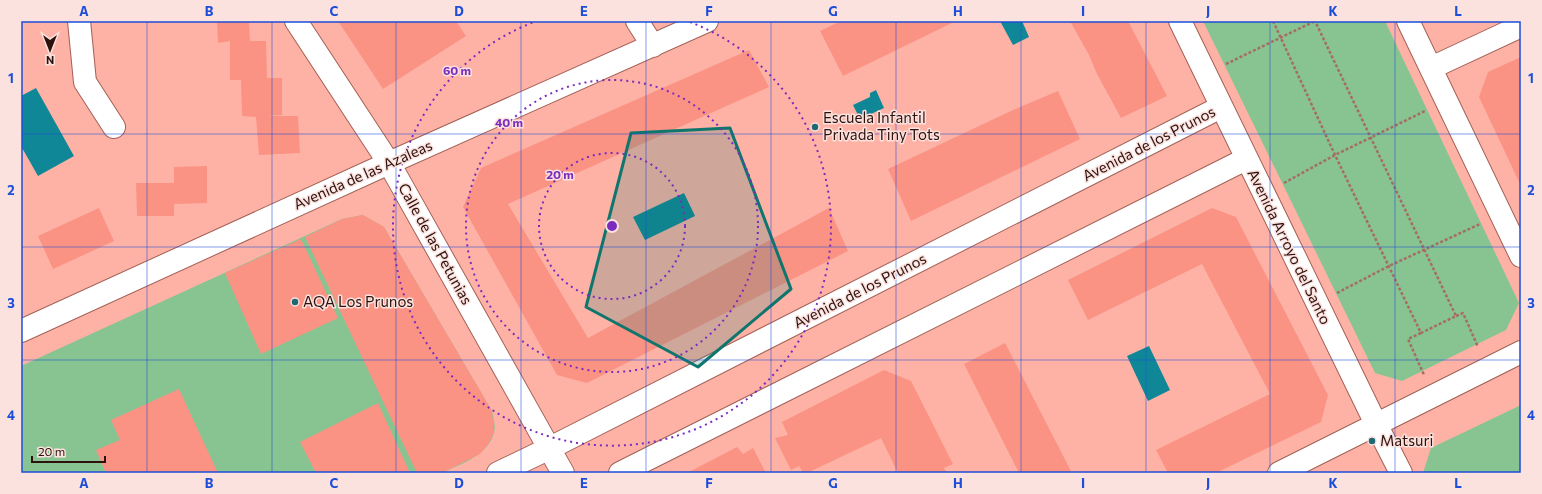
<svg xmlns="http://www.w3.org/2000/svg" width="1542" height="494" font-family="Commissioner,sans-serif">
  <rect width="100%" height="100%" fill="#feb2a6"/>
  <path fill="#87c491" d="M1203 21H1385L1519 303 1506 330 1402 381 1375 373Z
    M363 215 384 227 492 411C493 417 496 426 494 432 489 455 461 464 442 473H21V366L342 219Z
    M1521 405V473H1423L1431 448Z"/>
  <path fill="#108796" d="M1000 21H1022L1029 37 1013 45Z
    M36 88 74 156 38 176 21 146V96Z
    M876 90 884 108 860 119 853 105 870 97V93Z
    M684 193 695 216 645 240 633 217Z
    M1149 346 1170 390 1148 401 1127 356Z"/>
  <path fill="#fa9384" d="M217 21H249L250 41H266L267 78H282V115L266 116H298L300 153 259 155 256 117 242 116 241 80H230V41L218 43Z
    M338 21H456L466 36 383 89Z
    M841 21H956L843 76 820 31Z
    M1070 21H1128L1167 96 1121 118 1097 74 1089 55Z
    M749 50 769 87 508 204 588 338 829 208 848 251 587 383 557 375 463 207 481 168Z
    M1521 57V186L1479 97 1488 72Z
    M1058 91 1080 139 911 221 888 169 1013 110Z
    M207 166V203L174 204V216H137L136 183H174V167Z
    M99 208 114 241 53 269 38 236Z
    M1212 208 1236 217 1328 395 1321 422 1216 473H1168L1156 450 1270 394 1202 264 1088 320 1068 280Z
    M363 215 384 227 492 411 494 432 489 443 480 454 442 473H417L305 237 342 219Z
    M301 239 338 318 261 354 225 273Z
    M1005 343 1072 473H1019L964 364Z
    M884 370 911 381 953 464 944 468 947 473H898L881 438 807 473H803L799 466 791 470 775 438 788 435 782 422Z
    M179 389 218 473H106L96 450 120 440 111 420Z
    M378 403 410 473H316L300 442Z
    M737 447 743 454 753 448 766 473H687Z"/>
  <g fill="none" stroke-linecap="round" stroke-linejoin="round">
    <g stroke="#a46056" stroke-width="24">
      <path id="street" d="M79 21 85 82 114 127
        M296 21 389 163 563 473
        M637 21 653 46
        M1180 21 1376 424 1401 473
        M1408 21 1521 256
        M1431 68 1521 26
        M21 331 389 163 707 21
        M498 473 550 448 1221 107
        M620 473 1246 159
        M1279 473 1521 352"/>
    </g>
    <path stroke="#a56e65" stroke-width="2.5" stroke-dasharray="3 2" stroke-linecap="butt" d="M1273 21 1335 155 1421 333 1456 316 1315 21
      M1226 64 1315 21
      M1284 183 1335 155 1425 111
      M1337 293 1389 266 1480 224
      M1456 316 1463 313 1478 347
      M1421 333 1408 339 1424 375"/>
    <use href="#street" stroke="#fff" stroke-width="22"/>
  </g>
  <path fill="#0f766e" fill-opacity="0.2" stroke="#0f766e" stroke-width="3" stroke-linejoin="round" d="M730 128 791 289 698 367 586 307 631 133Z"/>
  <path fill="none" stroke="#1d4ed8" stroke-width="1" stroke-opacity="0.55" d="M147 21V473M272 21V473M396 21V473M521 21V473M646 21V473M771 21V473M896 21V473M1021 21V473M1146 21V473M1270 21V473M1395 21V473M21 134H1521M21 247H1521M21 360H1521"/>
  <g fill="none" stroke="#7b2cbf" stroke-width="2" stroke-dasharray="2 4">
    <circle cx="612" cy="226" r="73"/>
    <circle cx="612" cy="226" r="146"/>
    <path d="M690 22A219 219 0 1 1 534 22"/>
  </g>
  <g fill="#1f6974" stroke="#fbe2de" stroke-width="1.5">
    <circle cx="815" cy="127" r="4"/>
    <circle cx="295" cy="302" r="4"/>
    <circle cx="1372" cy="441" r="4"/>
  </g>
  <g text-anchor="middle" stroke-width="3" stroke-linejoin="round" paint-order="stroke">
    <g font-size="15" fill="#2c110d" stroke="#fbe2de" text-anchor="start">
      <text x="823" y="123">Escuela Infantil<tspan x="823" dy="17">Privada Tiny Tots</tspan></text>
      <text x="303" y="307">AQA Los Prunos</text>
      <text x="1380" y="446">Matsuri</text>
    </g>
    <g font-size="15" fill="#2c110d" stroke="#fbe2de">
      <text transform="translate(1149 144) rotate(-27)" y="5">Avenida de los Prunos</text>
      <text transform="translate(363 175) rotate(-24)" y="5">Avenida de las Azaleas</text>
      <text transform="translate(435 244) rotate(61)" y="5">Calle de las Petunias</text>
      <text transform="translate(1289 247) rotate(64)" y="5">Avenida Arroyo del Santo</text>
      <text transform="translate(860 291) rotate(-27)" y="5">Avenida de los Prunos</text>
    </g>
  </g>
  <circle cx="612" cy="226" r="6" fill="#7b2cbf" stroke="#fbe2de" stroke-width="2"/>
  <g font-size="12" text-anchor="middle" font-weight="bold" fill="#7b2cbf" stroke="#fbe2de" stroke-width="3" stroke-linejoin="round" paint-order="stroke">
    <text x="457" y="75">60 m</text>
    <text x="509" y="127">40 m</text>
    <text x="560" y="179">20 m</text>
  </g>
  <rect width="1542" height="494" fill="none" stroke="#fbe2de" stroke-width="44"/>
  <g transform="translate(50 50) rotate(180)" stroke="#fbe2de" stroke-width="3" paint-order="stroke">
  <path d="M0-3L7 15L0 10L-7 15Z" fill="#2c110d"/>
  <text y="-6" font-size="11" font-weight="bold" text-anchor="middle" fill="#2c110d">N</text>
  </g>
  <path d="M32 456v6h73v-6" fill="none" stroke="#2c110d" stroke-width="2"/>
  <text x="38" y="456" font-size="12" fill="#2c110d" stroke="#fbe2de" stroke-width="3" paint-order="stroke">20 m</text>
  <rect x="22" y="22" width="1498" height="450" fill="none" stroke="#1d4ed8" stroke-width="1.5"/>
  <g font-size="13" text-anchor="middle" font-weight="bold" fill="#1d4ed8">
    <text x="84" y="16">A</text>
    <text x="209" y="16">B</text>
    <text x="334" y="16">C</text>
    <text x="459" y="16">D</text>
    <text x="584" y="16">E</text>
    <text x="709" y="16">F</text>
    <text x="833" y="16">G</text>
    <text x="958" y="16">H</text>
    <text x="1083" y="16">I</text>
    <text x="1208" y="16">J</text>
    <text x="1333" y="16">K</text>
    <text x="1458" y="16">L</text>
    <text x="11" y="83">1</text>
    <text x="1531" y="83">1</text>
    <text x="11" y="195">2</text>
    <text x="1531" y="195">2</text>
    <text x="11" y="308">3</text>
    <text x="1531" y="308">3</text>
    <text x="11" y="420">4</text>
    <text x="1531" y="420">4</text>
    <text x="84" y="488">A</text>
    <text x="209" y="488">B</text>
    <text x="334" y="488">C</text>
    <text x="459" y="488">D</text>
    <text x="584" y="488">E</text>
    <text x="709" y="488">F</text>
    <text x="833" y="488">G</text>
    <text x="958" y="488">H</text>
    <text x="1083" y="488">I</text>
    <text x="1208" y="488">J</text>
    <text x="1333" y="488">K</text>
    <text x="1458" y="488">L</text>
  </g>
</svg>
